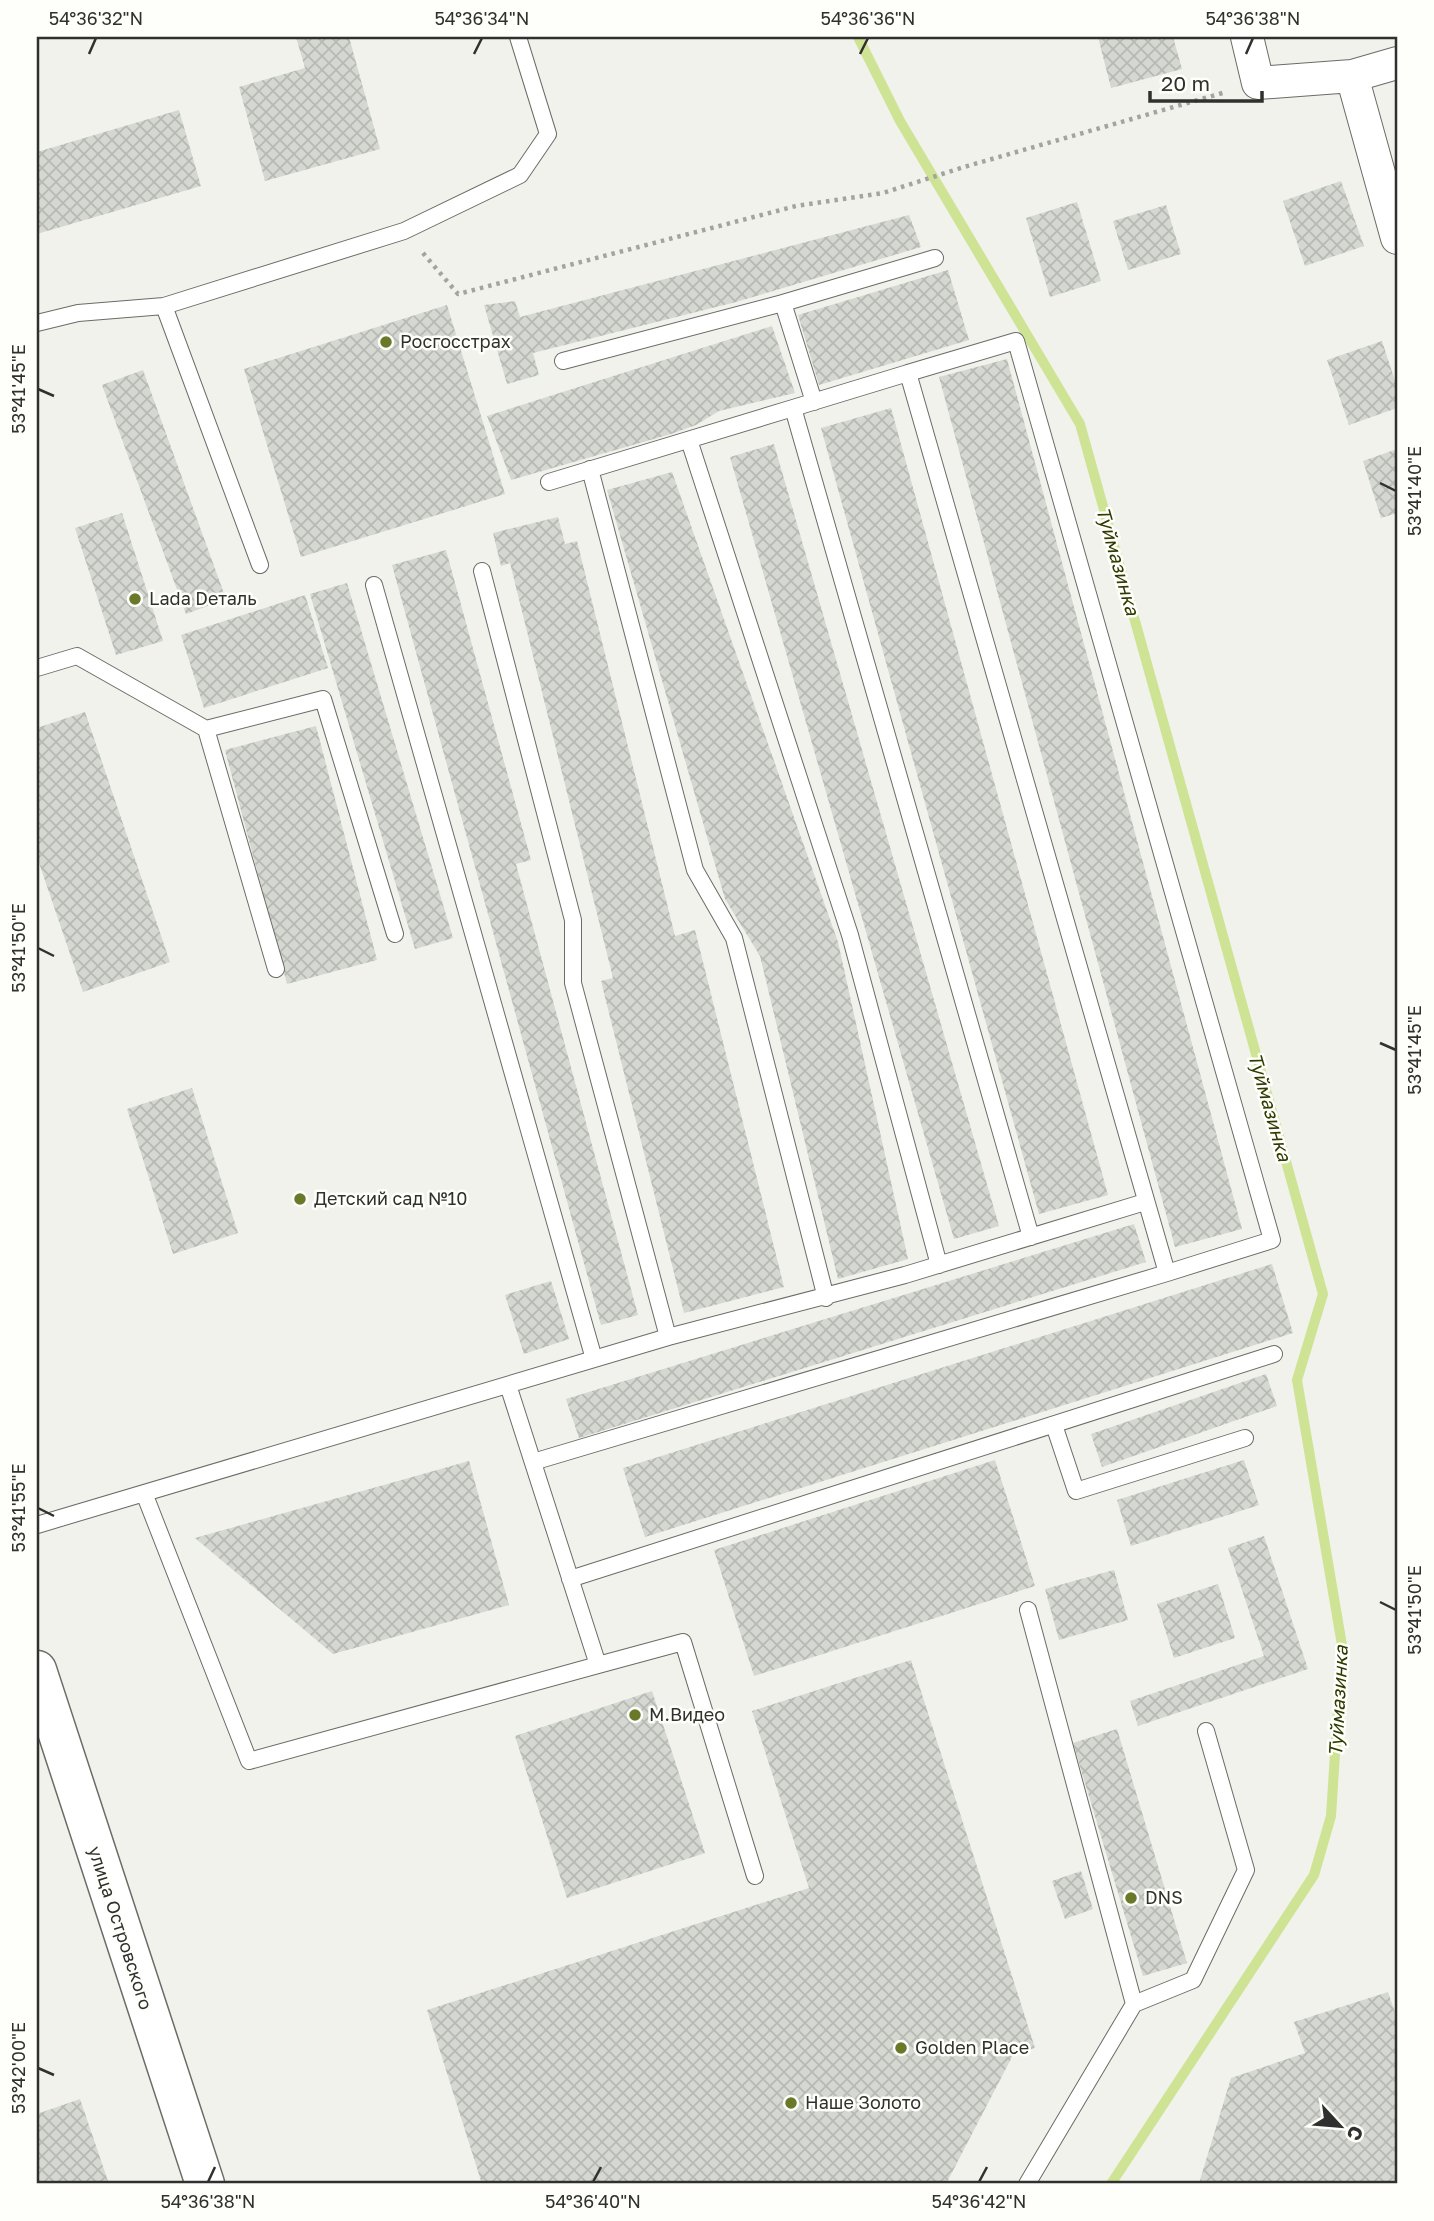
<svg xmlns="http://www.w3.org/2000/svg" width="1434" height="2221" font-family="'Golos Text',sans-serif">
  <defs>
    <pattern id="building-cross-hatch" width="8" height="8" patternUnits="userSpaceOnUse" patternTransform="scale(1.75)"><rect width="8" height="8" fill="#d5d7d1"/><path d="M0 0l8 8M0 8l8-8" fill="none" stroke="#b7b9b4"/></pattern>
  </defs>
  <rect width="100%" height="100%" fill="#f0f2eb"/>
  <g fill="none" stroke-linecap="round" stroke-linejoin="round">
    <path stroke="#cee394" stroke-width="10" d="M858 37 900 121 1080 424 1323 1294 1297 1380 1342 1645 1331 1816 1314 1875 1111 2184"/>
  </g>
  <path fill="url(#building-cross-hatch)" d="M296 37H349L380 149 265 181 239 87 305 68Z
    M1098 37H1173L1182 69 1111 88Z
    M179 110 201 186 37 234V152Z
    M1341 181 1364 246 1305 266 1283 201Z
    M1077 202 1101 281 1050 297 1026 218Z
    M1166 205 1181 254 1128 270 1113 221Z
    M909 215 921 247 736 302 533 353 539 375 507 384 484 305 515 301 520 317Z
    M948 270 969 340 819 385 798 315Z
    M447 305 505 494 301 557 244 369Z
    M772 326 795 393 719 411 696 425 671 434 511 480 487 416Z
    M1382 341 1397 387V408L1349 425 1327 360Z
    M1007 359 1242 1229 1175 1247 939 377Z
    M143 370 226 599 186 614 102 385Z
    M891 408 1108 1195 1039 1214 821 428Z
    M774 444 999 1226 954 1239 730 457Z
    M1397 449V513L1381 518 1363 461Z
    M672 472 838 942 908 1259 838 1279 760 956 725 899 607 490Z
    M122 513 163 641 116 655 75 528Z
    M558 517 565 544 577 541 675 936 695 930 784 1287 684 1313 601 981 613 978 510 563 501 566 493 533Z
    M446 550 531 860 516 864 638 1315 601 1325 392 565Z
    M347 583 453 938 415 949 310 594Z
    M305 595 328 668 204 708 181 635Z
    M85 712 170 962 83 992 37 857V728Z
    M316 726 377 960 287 984 225 750Z
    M192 1088 238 1233 173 1254 127 1109Z
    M1134 1224 1146 1262 579 1438 566 1399Z
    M1272 1264 1293 1333 645 1537 623 1468Z
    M551 1281 569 1339 524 1354 505 1295Z
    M1266 1374 1277 1406 1102 1467 1091 1434Z
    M995 1460 1035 1586 754 1676 714 1550Z
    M1244 1460 1259 1505 1131 1546 1117 1500Z
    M469 1461 509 1605 333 1654 195 1538Z
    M1264 1536 1308 1669 1138 1726 1130 1701 1264 1656 1228 1548Z
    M1114 1570 1128 1620 1059 1640 1045 1589Z
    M1218 1584 1235 1638 1174 1658 1157 1604Z
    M911 1660 1035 2048 1013 2055 946 2184H482L427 2010 809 1888 752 1711Z
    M652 1691 705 1853 567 1898 515 1736Z
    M1117 1729 1187 1963 1143 1976 1073 1743Z
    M1081 1871 1093 1909 1065 1919 1052 1881Z
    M1388 1992 1397 2018V2184H1201L1200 2180 1231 2078 1305 2053 1294 2022Z
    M80 2099 109 2184H37V2114Z"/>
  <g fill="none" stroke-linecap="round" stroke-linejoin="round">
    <g stroke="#6a6c66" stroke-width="18">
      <path id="lane" d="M164 306 260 565
        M37 323 78 313 164 306 404 231 520 175 548 134 518 37
        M1016 341 1272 1240 1167 1273 908 373Z
        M563 361 783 303
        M908 373 793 408 1031 1237
        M814 402 783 303 935 258
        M689 440 850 935 939 1265
        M590 469 695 870 734 938 826 1298
        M549 482 793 408
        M482 571 573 920V983L668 1337
        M374 585 594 1359
        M37 668 77 656 206 729 276 969
        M206 729 323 699 395 934
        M1054 1425 1076 1491 1245 1438
        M533 1462 1167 1273
        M144 1493 249 1761 598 1665 508 1385
        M37 1525 668 1337 905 1275 1145 1202
        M570 1579 1274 1354
        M598 1665 683 1642 755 1876
        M1134 2004 1193 1980 1246 1870 1206 1731
        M1027 2184 1134 2004 1028 1610"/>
    </g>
    <g stroke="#6a6c66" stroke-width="34">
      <path id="street" d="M1247 37 1258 83 1352 76 1397 63
        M1352 76 1397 238"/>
    </g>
    <g stroke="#6a6c66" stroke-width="41">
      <path id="secondary" d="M37 1670 205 2184"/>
    </g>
    <path stroke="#a2a49e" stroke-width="4.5" stroke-dasharray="3.5 5" stroke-linecap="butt" d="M423 253 458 294 796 206 883 193 964 167 1226 92"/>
    <use href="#lane" stroke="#fff" stroke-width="16"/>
    <use href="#street" stroke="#fff" stroke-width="32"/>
    <use href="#secondary" stroke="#fff" stroke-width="38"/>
  </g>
  <path fill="none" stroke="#30312e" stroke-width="2.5" d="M89 54 96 38M474 54 482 38M860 54 868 38M1246 54 1253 38M38 389 54 396M1380 483 1396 491M38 948 54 956M1380 1043 1396 1050M38 1508 54 1516M1380 1602 1396 1610M38 2068 54 2075M208 2182 215 2167M593 2182 601 2167M979 2182 987 2167"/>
  <g fill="#687a2a" stroke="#fefffb" stroke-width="2.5">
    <circle cx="386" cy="342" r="7"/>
    <circle cx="135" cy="599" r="7"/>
    <circle cx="300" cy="1199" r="7"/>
    <circle cx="635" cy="1715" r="7"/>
    <circle cx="1131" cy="1898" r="7"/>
    <circle cx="901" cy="2048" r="7"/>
    <circle cx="791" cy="2103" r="7"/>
  </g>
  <g text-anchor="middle" stroke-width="5" stroke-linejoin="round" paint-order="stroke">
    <g font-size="18" fill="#30312e" stroke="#fefffb" text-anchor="start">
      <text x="400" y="348">Росгосстрах</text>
      <text x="149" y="605">Lada Dеталь</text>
      <text x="314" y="1205">Детский сад №10</text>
      <text x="649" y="1721">М.Видео</text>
      <text x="1145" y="1904">DNS</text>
      <text x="915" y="2054">Golden Place</text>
      <text x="805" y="2109">Наше Золото</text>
    </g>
    <g font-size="18" fill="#30312e" stroke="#fefffb">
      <text transform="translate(120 1928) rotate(72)" y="6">улица Островского</text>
    </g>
    <g font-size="19" font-style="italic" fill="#2f3a00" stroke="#fefffb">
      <text transform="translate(1118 561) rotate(74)" y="7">Туймазинка</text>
      <text transform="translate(1270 1107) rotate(74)" y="7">Туймазинка</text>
      <text transform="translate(1338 1701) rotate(-87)" y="7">Туймазинка</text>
    </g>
  </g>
  <rect width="1434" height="2221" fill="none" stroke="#fefffb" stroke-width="77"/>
  <g transform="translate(1340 2126) rotate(116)" stroke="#fefffb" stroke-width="5" paint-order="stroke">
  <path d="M0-5L12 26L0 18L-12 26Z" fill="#30312e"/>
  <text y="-10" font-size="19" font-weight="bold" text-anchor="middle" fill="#30312e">С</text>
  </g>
  <path d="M1150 91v10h112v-10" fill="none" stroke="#30312e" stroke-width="3.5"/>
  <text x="1161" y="91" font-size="21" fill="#30312e" stroke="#fefffb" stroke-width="5" paint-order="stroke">20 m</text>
  <rect x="38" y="38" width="1358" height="2144" fill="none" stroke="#30312e" stroke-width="2.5"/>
  <g font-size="18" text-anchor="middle" fill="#30312e">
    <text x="96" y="25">54°36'32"N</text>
    <text x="482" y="25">54°36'34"N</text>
    <text x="868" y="25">54°36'36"N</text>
    <text x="1253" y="25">54°36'38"N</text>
    <text transform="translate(19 389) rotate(-90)" y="6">53°41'45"E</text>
    <text transform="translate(1415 491) rotate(-90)" y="6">53°41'40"E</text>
    <text transform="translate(19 948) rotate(-90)" y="6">53°41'50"E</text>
    <text transform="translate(1415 1050) rotate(-90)" y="6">53°41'45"E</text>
    <text transform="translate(19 1508) rotate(-90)" y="6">53°41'55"E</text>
    <text transform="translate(1415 1610) rotate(-90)" y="6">53°41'50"E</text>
    <text transform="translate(19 2068) rotate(-90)" y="6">53°42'00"E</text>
    <text x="208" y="2208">54°36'38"N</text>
    <text x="593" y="2208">54°36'40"N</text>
    <text x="979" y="2208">54°36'42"N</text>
  </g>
</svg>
